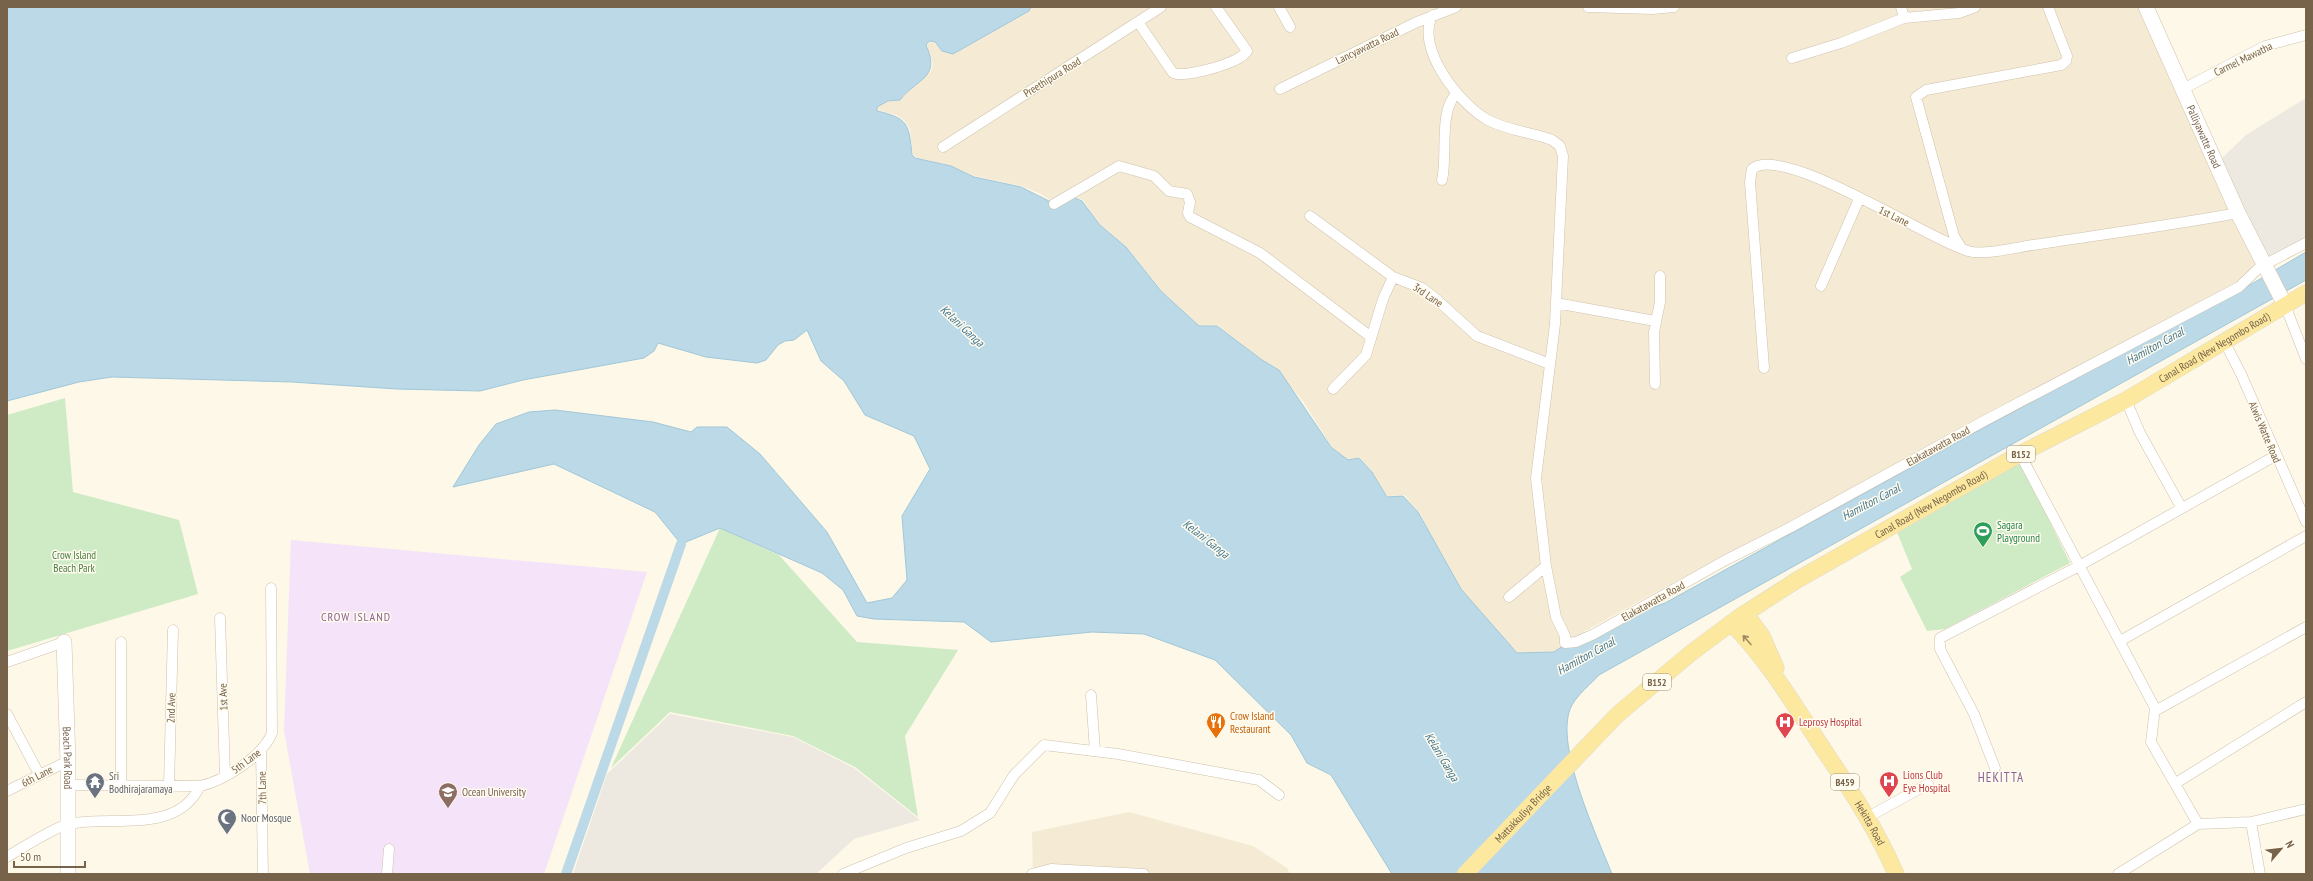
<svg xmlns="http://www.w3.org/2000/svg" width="2313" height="881" font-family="'PT Sans Narrow',sans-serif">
  <rect width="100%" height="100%" fill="#fdf8e7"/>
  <path fill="#f5ebd5" d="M1032 7H2142L2257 263 2236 283 1982 416 1789 523 1722 556 1576 636 1554 652 1517 653 1461 589 1419 512 1404 495 1387 496 1373 472 1359 457 1348 460 1331 446 1303 401 1287 383 1279 369 1262 360 1217 325 1199 326 1161 290 1126 246 1101 225 1083 200 1071 195 1055 203 1039 193 1021 186 974 176 951 166 915 157 913 155 910 129 904 120 896 115 878 110 877 107 888 102 900 100 908 91 931 72 933 64 927 45 929 42 934 43 942 51 953 54 1029 11Z
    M1129 812 1253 846 1287 868 1290 874H1033L1032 832Z"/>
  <path fill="#ede9e0" d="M2306 98V237L2268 258 2221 159 2246 135Z
    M670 714 793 737 854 768 920 820 854 839 816 874H573L607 774Z"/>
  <path fill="#f5e3f9" d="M291 540 647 572 544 874H310L284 731Z"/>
  <path fill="#ceebc5" d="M65 398 73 492 179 520 198 594 7 651V415Z
    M2020 461 2070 563 1945 629 1927 631 1900 577 1912 569 1897 532Z
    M720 528 779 555 857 642 958 650 905 736 918 817 855 767 793 736 670 712 611 768Z"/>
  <path fill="#bbd9e7" stroke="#a1c7d9" d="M7 7H1031L1029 11 953 54 942 51 935 42 929 41 926 45C941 79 918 77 900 100L888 101 877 107V111C908 118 909 124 912 155L915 158 951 166 974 177 1021 187 1055 204 1071 196 1082 201 1100 225 1126 247 1161 291 1199 326H1217L1262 360 1279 370 1331 447 1348 460 1359 458 1372 472 1387 497 1403 496 1418 512 1461 589 1517 653 1554 652 1579 635 1665 603 1968 436 2243 289 2306 252V280L1599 675C1591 684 1578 694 1572 705 1552 741 1597 836 1612 874H1392L1331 775 1307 763 1291 735 1215 660 1144 634 1092 632 991 642 964 622 874 619 857 616 843 590 822 573 720 528 681 544 655 512 554 464 453 487 479 445 496 424 529 412 555 410 653 422 691 432 697 427H727L760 454 827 532 867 603 892 598 907 580 902 516 930 469 914 436 865 415 844 381 821 361 807 330 794 340 785 341 778 345 766 360 757 363 706 357 658 343 654 351 644 358 523 380 480 391 397 389 292 382 112 377 79 382 7 401Z"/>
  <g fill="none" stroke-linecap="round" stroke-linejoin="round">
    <path stroke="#bbd9e7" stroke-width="10" d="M566 874 681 544"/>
    <g stroke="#cfc1ac" stroke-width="11">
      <path id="street" d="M1279 7 1290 27
        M1588 7 1652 9 1674 7
        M1901 7 1904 18
        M1433 15C1414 47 1460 105 1488 120 1508 131 1532 132 1552 140L1560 146 1563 156 1555 324 1536 478 1546 566 1556 617 1565 636V643L1576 642 1594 634 1724 561 1791 527 1984 421 2239 287 2260 267 2306 243
        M1138 22 1173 73C1185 78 1241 63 1247 51L1216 7
        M1792 58 1841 43 1904 18 1959 13 1975 7
        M1280 89 1417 22 1456 7
        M2183 89 2265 46 2306 35
        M943 147 1161 7
        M1442 180C1448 155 1438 111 1457 93
        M1054 204 1119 166 1154 176 1169 191 1187 194 1190 202 1188 213 1190 217 1260 253 1371 337
        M1310 216 1393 277 1422 288 1435 298 1477 336 1550 364
        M1962 249 1954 236 1916 97 1926 90 2061 65 2066 61 2067 56 2048 7
        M1821 286 1859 199
        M1556 303 1655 321
        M2285 305 2306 359
        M2224 341 2241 374 2306 522
        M1764 368 1750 182 1752 169C1783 143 1929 240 1968 251 1985 256 2021 246 2040 244 2106 234 2172 225 2238 213
        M1655 384 1654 332 1660 302V276
        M1333 389 1366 355 1383 299 1393 277
        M2126 400 2140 433 2181 507
        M2020 454 2155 708 2151 742 2198 824 2251 822 2306 809
        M1509 597 1546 566
        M220 618 225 776
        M2120 641 2306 536
        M121 642V786
        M7 662 64 642
        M1091 695 1095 751
        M2155 711 2306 627
        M7 714 39 774
        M261 750 263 874
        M1995 768 1974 714 1940 649V638L2079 566 2275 456
        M2176 783 2306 702
        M68 785 200 786C224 781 263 756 272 733L271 588
        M169 786 173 630
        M7 791 68 761
        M1868 817 1928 784
        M2251 822 2260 874
        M7 857C20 849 57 826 69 824 112 815 177 835 200 786
        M387 874 389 849
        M843 874 906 848 961 831 990 813 1014 775 1044 745 1118 754 1259 780 1279 795
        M1032 874 1051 869 1144 874
        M2118 874 2198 824"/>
    </g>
    <g stroke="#d2c3aa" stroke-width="16">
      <g id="secondary">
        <path id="s1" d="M2146 7 2238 213 2285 305"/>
        <path id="s2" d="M64 642 68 761V874"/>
      </g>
    </g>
    <g stroke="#ded9d4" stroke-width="17">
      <g id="primary">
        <path d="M1745 613 1762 636 1776 668"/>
        <path id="s3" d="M1731 623C1765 657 1790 698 1816 738 1845 782 1875 825 1896 874"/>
        <path id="s4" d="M1465 874 1617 715 1691 653 1738 618 1797 580 2020 454 2126 400 2306 293"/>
      </g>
    </g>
    <use href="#street" stroke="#fff" stroke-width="10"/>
    <use href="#secondary" stroke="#fff" stroke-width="15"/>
    <use href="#primary" stroke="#fce99f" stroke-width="16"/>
  </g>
  <defs><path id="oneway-shaft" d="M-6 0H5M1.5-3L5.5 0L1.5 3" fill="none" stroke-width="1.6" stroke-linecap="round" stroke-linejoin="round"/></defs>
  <use stroke="#9f8a64" href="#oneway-shaft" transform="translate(1747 640) rotate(-131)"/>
  <defs>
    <g id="stadium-pin" transform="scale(1)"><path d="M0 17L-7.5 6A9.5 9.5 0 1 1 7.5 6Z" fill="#2e9e5b" stroke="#fffbee"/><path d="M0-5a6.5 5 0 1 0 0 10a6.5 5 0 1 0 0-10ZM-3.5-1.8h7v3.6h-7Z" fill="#fff"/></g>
    <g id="restaurant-pin" transform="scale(1)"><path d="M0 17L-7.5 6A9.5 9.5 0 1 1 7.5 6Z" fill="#e8710a" stroke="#fffbee"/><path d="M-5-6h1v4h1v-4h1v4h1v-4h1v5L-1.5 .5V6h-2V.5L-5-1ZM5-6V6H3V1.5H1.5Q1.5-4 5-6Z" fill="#fff"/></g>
    <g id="hospital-pin" transform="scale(1)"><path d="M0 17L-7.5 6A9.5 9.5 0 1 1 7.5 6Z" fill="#e0444e" stroke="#fffbee"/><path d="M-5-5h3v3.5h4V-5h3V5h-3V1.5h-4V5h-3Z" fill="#fff"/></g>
    <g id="temple-pin" transform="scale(1)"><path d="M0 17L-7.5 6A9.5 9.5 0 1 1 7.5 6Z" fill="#6b7280" stroke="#fffbee"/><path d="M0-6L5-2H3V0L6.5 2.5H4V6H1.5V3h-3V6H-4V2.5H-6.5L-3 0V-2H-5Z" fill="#fff"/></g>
    <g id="university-pin" transform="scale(1)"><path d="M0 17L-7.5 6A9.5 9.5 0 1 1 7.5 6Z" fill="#8d6e63" stroke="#fffbee"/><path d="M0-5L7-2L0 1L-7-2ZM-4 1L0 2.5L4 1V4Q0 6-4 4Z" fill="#fff"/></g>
    <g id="mosque-pin" transform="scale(1)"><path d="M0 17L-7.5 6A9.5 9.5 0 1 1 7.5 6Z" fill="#6b7280" stroke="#fffbee"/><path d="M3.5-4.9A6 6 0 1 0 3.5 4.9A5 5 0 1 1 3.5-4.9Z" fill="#fff"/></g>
  </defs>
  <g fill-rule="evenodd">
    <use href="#stadium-pin" x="1983" y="531"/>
    <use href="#restaurant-pin" x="1216" y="722"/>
    <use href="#hospital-pin" x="1785" y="722"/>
    <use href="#hospital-pin" x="1889" y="781"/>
    <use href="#temple-pin" x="95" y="782"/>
    <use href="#university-pin" x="448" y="792"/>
    <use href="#mosque-pin" x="227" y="818"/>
  </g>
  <g text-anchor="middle" stroke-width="3" stroke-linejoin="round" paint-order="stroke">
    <g fill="#fffbee" stroke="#a0907b" stroke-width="1">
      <rect x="2007" y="446" width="28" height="16" rx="3"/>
      <rect x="1643" y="674" width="28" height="16" rx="3"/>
      <rect x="1831" y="774" width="28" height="16" rx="3"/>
    </g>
    <g font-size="10" font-weight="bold" fill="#77624a">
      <text x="2021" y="458">B152</text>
      <text x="1657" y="686">B152</text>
      <text x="1845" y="786">B459</text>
    </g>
    <g font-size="11" fill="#77624a" stroke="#fffbee">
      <text transform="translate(1367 46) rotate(-26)" y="4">Lancyawatta Road</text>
      <text transform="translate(2243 59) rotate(-26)" y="4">Carmel Mawatha</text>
      <text transform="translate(1052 77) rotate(-32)" y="4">Preethipura Road</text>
      <text dy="4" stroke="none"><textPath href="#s1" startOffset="142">Palliyawatte Road</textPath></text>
      <text transform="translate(1894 216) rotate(26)" y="4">1st Lane</text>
      <text transform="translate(1428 295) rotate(34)" y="4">3rd Lane</text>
      <text dy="4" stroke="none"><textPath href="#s4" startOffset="923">Canal Road (New Negombo Road)</textPath></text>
      <text transform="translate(2265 432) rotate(67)" y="4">Alwis Watte Road</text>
      <text transform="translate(1938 446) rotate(-29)" y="4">Elakatawatta Road</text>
      <text dy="4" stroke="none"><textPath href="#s4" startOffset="599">Canal Road (New Negombo Road)</textPath></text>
      <text transform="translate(1653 601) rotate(-29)" y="4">Elakatawatta Road</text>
      <text transform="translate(223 697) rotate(-92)" y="4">1st Ave</text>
      <text transform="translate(171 708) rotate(-88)" y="4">2nd Ave</text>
      <text dy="4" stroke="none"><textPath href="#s2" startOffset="116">Beach Park Road</textPath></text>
      <text transform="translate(246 761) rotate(-37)" y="4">5th Lane</text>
      <text transform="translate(37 776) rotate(-27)" y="4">6th Lane</text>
      <text transform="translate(262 788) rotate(-91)" y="4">7th Lane</text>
      <text dy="4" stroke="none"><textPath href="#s4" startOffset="84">Mattakkuliya Bridge</textPath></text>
      <text dy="4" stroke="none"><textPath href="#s3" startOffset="244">Hekitta Road</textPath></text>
    </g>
    <g font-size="11" fill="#27864d" stroke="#fffbee" text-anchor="start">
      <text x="1997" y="529">Sagara<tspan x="1997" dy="13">Playground</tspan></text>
    </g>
    <g font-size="11" fill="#4a7d42" stroke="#fffbee">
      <text x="74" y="559">Crow Island<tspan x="74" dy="13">Beach Park</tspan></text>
    </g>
    <g font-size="11" fill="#c56008" stroke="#fffbee" text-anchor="start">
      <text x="1230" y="720">Crow Island<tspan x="1230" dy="13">Restaurant</tspan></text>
    </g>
    <g font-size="11" fill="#be3a42" stroke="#fffbee" text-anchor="start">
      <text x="1799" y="726">Leprosy Hospital</text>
      <text x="1903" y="779">Lions Club<tspan x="1903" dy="13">Eye Hospital</tspan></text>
    </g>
    <g font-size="11" fill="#5b616d" stroke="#fffbee" text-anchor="start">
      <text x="109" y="780">Sri<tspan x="109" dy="13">Bodhirajaramaya</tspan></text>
      <text x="241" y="822">Noor Mosque</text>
    </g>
    <g font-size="11" fill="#785e54" stroke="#fffbee" text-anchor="start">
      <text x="462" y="796">Ocean University</text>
    </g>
    <g font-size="12" font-style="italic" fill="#467892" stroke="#fffbee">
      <text transform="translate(962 326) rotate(43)" y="4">Kelani Ganga</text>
      <text transform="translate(2155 346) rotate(-29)" y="4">Hamilton Canal</text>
      <text transform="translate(1871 502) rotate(-28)" y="4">Hamilton Canal</text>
      <text transform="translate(1206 539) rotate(38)" y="4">Kelani Ganga</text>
      <text transform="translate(1586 656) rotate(-29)" y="4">Hamilton Canal</text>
      <text transform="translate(1442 757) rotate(59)" y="4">Kelani Ganga</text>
    </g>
    <g font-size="12" letter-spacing="1" fill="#8c6294" stroke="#fffbee">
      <text x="356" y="621">CROW ISLAND</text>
    </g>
    <g font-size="13" letter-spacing="1" fill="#8c6294" stroke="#fffbee">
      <text x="2001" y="782">HEKITTA</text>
    </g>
  </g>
  <rect width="2313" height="881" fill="none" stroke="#77624a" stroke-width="16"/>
  <g transform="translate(2281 849) rotate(62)" stroke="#fffbee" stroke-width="3" paint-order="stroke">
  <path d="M0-3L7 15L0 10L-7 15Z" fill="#77624a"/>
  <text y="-6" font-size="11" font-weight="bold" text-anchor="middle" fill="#77624a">N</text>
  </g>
  <path d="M14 861v6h71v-6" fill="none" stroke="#77624a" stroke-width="2"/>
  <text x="20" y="861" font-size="12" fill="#77624a" stroke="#fffbee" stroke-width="3" paint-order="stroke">50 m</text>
</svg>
